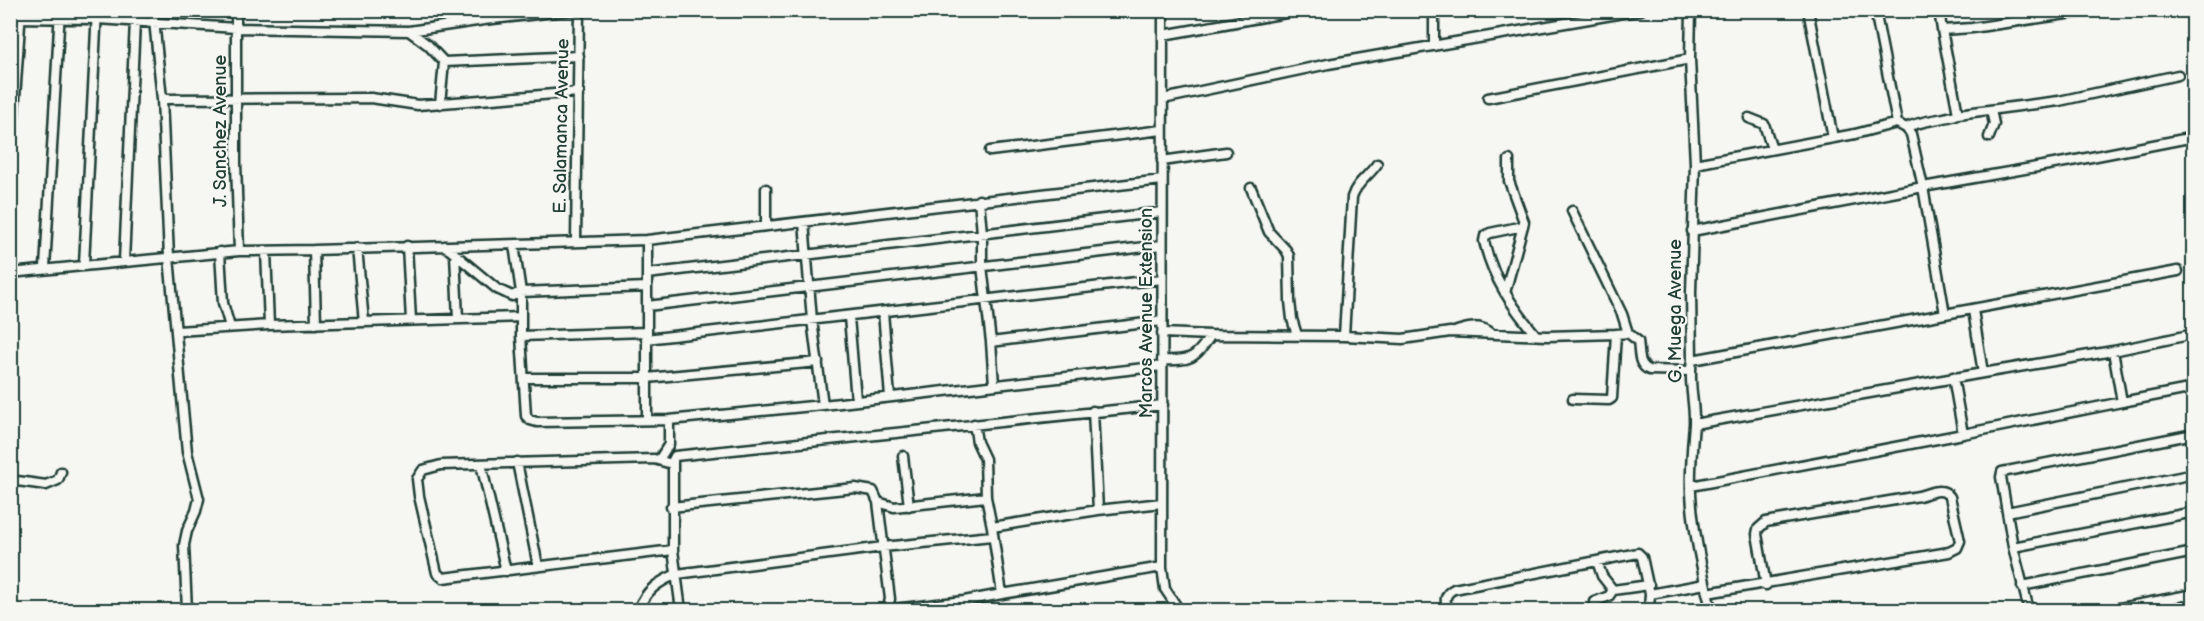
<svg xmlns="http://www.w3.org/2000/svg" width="2204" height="621" font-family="'Balsamiq Sans',sans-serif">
  <rect width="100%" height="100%" fill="#f6f6f2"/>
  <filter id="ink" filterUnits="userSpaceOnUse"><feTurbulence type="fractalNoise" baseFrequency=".0167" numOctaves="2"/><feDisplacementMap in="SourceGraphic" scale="12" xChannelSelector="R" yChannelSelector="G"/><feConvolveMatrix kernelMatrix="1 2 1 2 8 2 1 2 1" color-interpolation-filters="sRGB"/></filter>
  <g filter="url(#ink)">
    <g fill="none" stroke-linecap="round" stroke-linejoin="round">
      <g stroke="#1f3d34" stroke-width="13">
        <path id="minor" d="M153 10 162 99 169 257 187 452 199 499 196 511 187 531 184 545 187 610
          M236 10V163L239 251
          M1163 10 1162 567 1165 589 1179 610
          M1691 10 1690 59 1695 164 1691 292 1692 360C1688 382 1695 403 1694 424 1692 447 1690 470 1691 493 1693 532 1703 572 1711 610
          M1808 10 1833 138
          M1875 10 1897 123
          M1939 10 1942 30 1972 28 2094 10
          M10 18 97 19 236 28 409 31 484 20 573 10
          M409 31 428 45 444 62 440 104
          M1163 35 1303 10
          M1434 45V10
          M444 62 579 56
          M1488 98 1690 59
          M162 99 371 98 418 105 579 92
          M1163 99 1328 64 1641 10
          M1958 114 2059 101 2178 75
          M1749 118 1764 124 1772 149
          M1906 128C1923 119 1941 121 1958 114L1942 30
          M1989 137 1994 124 1991 110
          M990 151 1162 130
          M1162 161 1226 152
          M10 171 21 10
          M1251 188 1269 232 1286 250 1289 256 1290 301 1292 319 1297 335
          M766 189V226
          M979 200 982 233V266L991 342 994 384
          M1572 211 1622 314 1628 333
          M804 222 812 320 823 405
          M1523 226 1490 233 1485 236 1484 241C1492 277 1512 307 1536 335
          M1692 231 1923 187 1911 134 1906 128 1897 123 1855 134 1695 164
          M576 241 579 10
          M514 245 521 292V336L526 416 530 420 537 422 669 420 823 405 1162 366
          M407 246 411 320
          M445 246 497 289 512 296 521 292 647 287
          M357 248 364 322
          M314 250 316 324
          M266 251 269 325
          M220 252 223 303 230 327
          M455 254 458 319
          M124 261 135 21
          M84 264 97 10
          M45 268 60 10
          M10 273 239 251 314 250 647 240 1162 180
          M647 274 1162 212
          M1505 293 1524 222 1509 181V160
          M647 306 1162 245
          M1973 310 1983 373 2113 351 2194 334
          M883 312 890 397
          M1945 314 2178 271
          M849 317 856 400
          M177 331 269 325 521 317
          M1457 331C1469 327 1479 325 1490 332
          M1162 333 1211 335 1344 336 1403 339 1450 332 1547 336 1616 334
          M521 336 646 332
          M1344 336 1352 197C1356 183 1369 176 1377 164
          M646 339 1162 279
          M991 342 1162 321
          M1162 360C1191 361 1195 359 1211 335
          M1692 360 1945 314 1923 187 2071 161 2194 137
          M524 378H647L818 362
          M1573 399 1609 400 1612 398 1616 334 1628 333 1638 341C1640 352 1637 364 1649 370L1690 371
          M2122 402 2194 388
          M1093 411 1098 510
          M647 419V240
          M974 424 977 442 985 459 986 497
          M1694 424 1983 373
          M1963 434 2122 402 2113 351
          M903 456 909 506
          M659 460 669 444V420
          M517 462 538 566
          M481 464 506 571
          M672 464 654 459 441 465 423 470 417 479 419 496 437 573 443 578 673 550
          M10 480 46 485 58 480 61 472
          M1691 486 1963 434 1953 377
          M878 502 894 507 986 497 992 527
          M671 507 855 488 873 491 878 502 890 599 887 610
          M2007 512 2194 474
          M2013 547 2194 512
          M2022 586 2194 552
          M1613 590 1649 585
          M1707 593 1949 552 1957 548 1960 541 1950 497C1943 486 1930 493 1919 496L1766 522 1758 529 1757 534 1766 585
          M1002 594 992 527 1098 510 1162 503
          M2188 595 2191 610
          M638 610C646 590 658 582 677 574L883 547 992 536
          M681 610 673 550V460L675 456 1163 405
          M884 610 964 601 1002 594 1162 567
          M1447 610C1445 600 1444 594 1454 589L1638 553 1642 557 1650 594
          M1594 610V602L1609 596 1613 590 1602 576 1597 561
          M1642 610 1649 608 1650 594 1705 584
          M2029 610 2013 547 2001 477 2002 472 2194 434
          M2109 610 2194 594"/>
      </g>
      <use href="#minor" stroke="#f6f6f2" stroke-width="8"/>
    </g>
  </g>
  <g text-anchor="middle" stroke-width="4.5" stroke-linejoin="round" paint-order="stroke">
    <g font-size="18" fill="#1f3d34" stroke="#f6f6f2">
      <text transform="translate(561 126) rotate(-89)" y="6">E. Salamanca Avenue</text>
      <text transform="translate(220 131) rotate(-90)" y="6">J. Sanchez Avenue</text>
      <text transform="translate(1675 311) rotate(-90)" y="6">G. Muega Avenue</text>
      <text transform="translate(1146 313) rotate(-90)" y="6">Marcos Avenue Extension</text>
    </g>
  </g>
  <rect width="2204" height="621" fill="none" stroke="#f6f6f2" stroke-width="36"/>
  <rect x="18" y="18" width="2168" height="585" fill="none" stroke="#1f3d34" stroke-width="2" filter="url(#ink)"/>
</svg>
